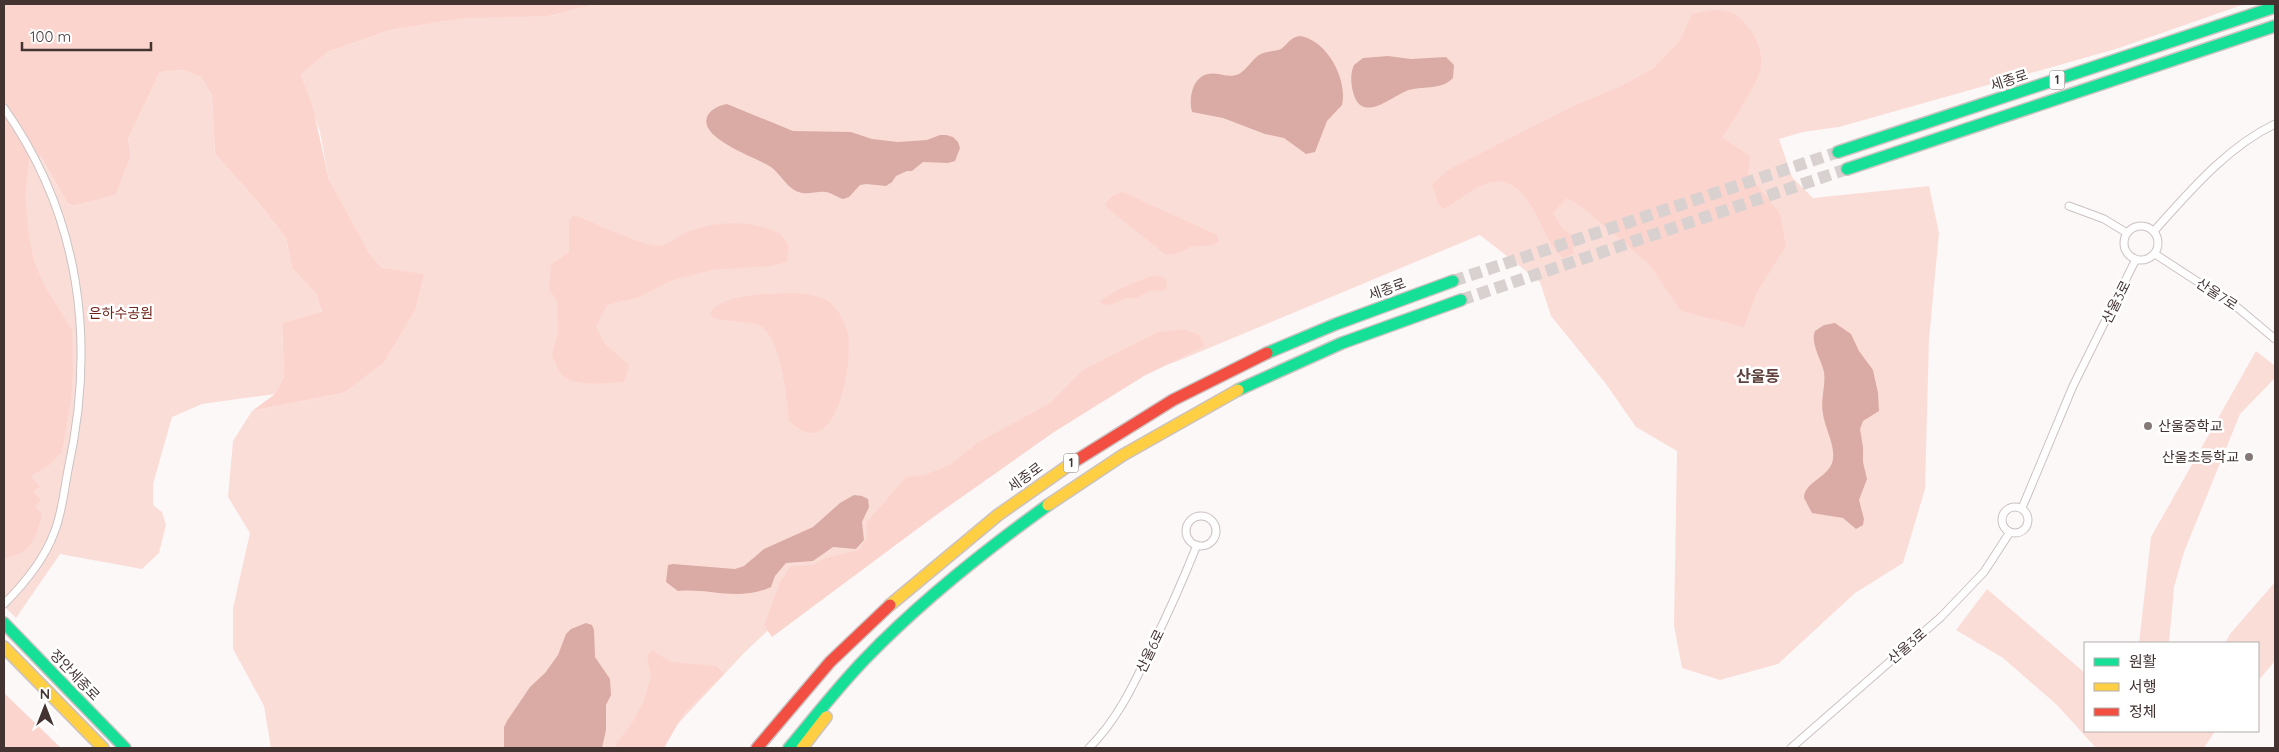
<svg xmlns="http://www.w3.org/2000/svg" width="2279" height="752" font-family="Quicksand,'Noto Sans KR',sans-serif">
  <rect width="100%" height="100%" fill="#fdf8f8"/>
  <path fill="#fbddd8" d="M597 4H2245L2116 49 1839 127 1803 132 1779 139 1792 177 1813 198 1929 186 1939 233 1929 339 1925 489 1903 563 1855 593 1778 664 1720 680 1682 668 1674 626 1677 451 1636 427 1606 384 1551 316 1540 282 1480 235 1178 361 1099 387 863 552 780 619 745 652 661 742 658 748H271L264 706 233 649V608L250 533 228 497 233 441 252 411 343 393 382 268 358 240 329 180 320 132 301 75 328 52 390 30 488 13 549 16Z
    M184 70 201 77 212 96 215 154 257 201 286 238 292 268 316 294 322 313 282 323 284 376 275 394 202 404 172 417 153 484V505L162 512 166 525 159 553 142 569 60 554 16 618 4 606V142L40 156 67 203 73 206 116 195 131 156 128 139 160 72Z
    M2256 351 2275 366V378L2240 414 2184 552 2174 587 2169 643H2139L2151 537Z
    M2275 582V661L2258 681V643H2225L2230 634Z
    M1987 589 2085 673V731H2215L2204 748H2096L2057 705 2003 658 1956 630Z"/>
  <path fill="#fcd4ce" d="M4 4H597L549 16 463 18 390 30 328 52 301 75 313 108 329 180 369 253 382 268 424 274 415 310 383 363 343 393 252 411 275 394 284 376 282 323 322 312 316 294 292 268 286 238 257 201 215 154 212 96 201 77 184 70 160 72 128 139 131 156 116 195 73 206 67 203 41 157 29 159 25 198 29 237 34 261 43 283 72 330 73 370 71 401 62 452 48 466 31 476 40 487 33 491 41 500 35 506 42 514C36 538 32 554 5 558H4Z
    M1712 10C1729 10 1737 12 1748 27 1756 37 1763 52 1761 66 1760 81 1731 123 1722 138L1750 156 1748 174 1780 214 1786 246 1757 292 1744 327 1681 311 1649 264 1582 207 1567 198 1553 213 1562 228 1573 236V254L1563 258C1558 253 1552 247 1549 240 1534 214 1521 167 1480 186 1468 192 1457 202 1444 209L1439 205 1432 185 1448 170 1575 105 1617 88 1653 69 1679 42 1692 14Z
    M1123 192 1217 235 1219 241 1214 245 1190 247 1179 253 1166 255 1107 208 1105 204 1112 196Z
    M574 215C591 221 647 248 660 246 669 244 679 236 687 232 714 221 754 219 780 234 784 237 786 243 789 246L787 262 771 266 712 270 672 280 639 297 607 305 596 327 604 343 629 365 624 382C608 383 575 387 563 376 558 372 555 361 552 355L558 332 557 301 549 289 551 265 569 252V220Z
    M1158 275 1167 280 1166 290 1150 291 1137 298H1125L1115 303 1105 305 1099 302C1111 292 1143 277 1158 275Z
    M762 294C782 294 808 290 826 300 837 306 846 323 848 335 852 357 842 432 812 433 802 433 797 427 789 421 787 399 781 331 756 324 742 321 727 322 713 318L710 312C723 297 743 297 762 294Z
    M1184 329 1199 335 1205 346 1144 376 1054 432 932 518 772 637 764 625 780 582 791 566 813 565 825 558 859 550 867 537 866 523 906 477 924 475 950 465 977 443 1050 403 1083 370 1158 332Z
    M652 650 671 662 716 666 724 674 684 713 664 748H616L617 743 632 723 644 701 651 676 647 656Z
    M4 693 61 748H4Z"/>
  <path fill="#daaba4" d="M1299 36C1327 39 1348 80 1342 105L1327 121 1315 152 1306 154 1284 138 1265 134 1223 118 1192 112C1189 101 1191 84 1201 77 1214 68 1226 80 1239 74 1247 69 1251 61 1259 55 1265 51 1274 52 1281 49 1288 44 1289 38 1299 36Z
    M1388 56 1411 59 1446 57 1454 65 1453 78C1441 91 1422 85 1406 91 1390 98 1361 124 1353 92 1351 84 1350 73 1354 65L1363 58Z
    M727 104 793 131 851 132 872 139 898 142 927 140 940 135H946L953 137 958 142 960 148 955 161 948 163 923 162 912 171H907L896 176 892 182 886 186 866 184 860 185 849 197 843 199C837 197 832 193 826 192 815 191 806 196 796 191 786 186 780 174 771 167 758 158 695 138 708 115 713 108 718 106 727 104Z
    M1835 323 1851 334 1859 351 1873 370 1878 393 1879 411 1863 421 1860 429 1863 447V462L1867 479 1859 500 1864 519 1863 525 1856 529 1843 518 1812 513 1804 498C1804 481 1830 478 1833 459 1835 445 1825 428 1823 414 1820 400 1826 386 1824 372 1821 359 1810 343 1815 331L1824 325Z
    M854 495 862 496 868 499 869 507 862 522 864 540 856 549 833 547 813 561 786 563 775 576 771 587C738 602 711 588 678 591L666 582 668 565 673 564 735 569 744 566 764 549 813 527 840 503Z
    M586 623 592 625 594 630 595 657 610 679 611 695 606 705V730L602 748H504V727L507 721 530 687 545 673 558 655 566 634 571 629Z"/>
  <g fill="none" stroke-linecap="round" stroke-linejoin="round">
    <path stroke="#d8d1d0" stroke-width="12" stroke-dasharray="12 6" stroke-linecap="butt" d="M1453 281 1838 152
      M1461 300 1847 169"/>
    <g stroke="#cbc2c1" stroke-width="9">
      <path id="street" d="M4 108C81 217 96 342 68 470 64 491 62 514 54 533 44 560 24 584 4 604
        M2069 206 2104 219 2127 233
        M2124 243a17 17 0 1 1 34 0a17 17 0 1 1-34 0Z
        M2154 231C2190 191 2227 147 2275 124
        M2155 254 2238 308 2275 339
        M2002 520a13 13 0 1 1 26 0a13 13 0 1 1-26 0Z
        M2022 508 2073 386 2136 259
        M1186 531a15 15 0 1 1 30 0a15 15 0 1 1-30 0Z
        M1089 748C1118 719 1134 684 1151 648 1168 614 1183 580 1197 545
        M1791 748 1941 617 1984 572 2010 532"/>
    </g>
    <g stroke="#cbc2c1" stroke-width="14">
      <path id="fast" d="M1838 152 2275 7
        M1847 169 2275 26
        M1267 353 1336 324 1453 281
        M1238 390 1342 343 1461 300
        M4 623 125 748
        M789 748C814 718 838 687 865 659 920 602 984 551 1048 505"/>
    </g>
    <g stroke="#cbc2c1" stroke-width="14">
      <path id="slow" d="M1048 505 1123 455 1238 390
        M890 605 998 515 1072 463
        M4 647 103 748
        M802 748 826 717"/>
    </g>
    <g stroke="#cbc2c1" stroke-width="14">
      <path id="jam" d="M1072 463 1173 400 1267 353
        M757 748 830 662 890 605"/>
    </g>
    <use href="#street" stroke="#fffefe" stroke-width="7"/>
    <use href="#fast" stroke="#16e098" stroke-width="11"/>
    <use href="#slow" stroke="#ffcf43" stroke-width="11"/>
    <use href="#jam" stroke="#f24e42" stroke-width="11"/>
  </g>
  <g fill="#847977" stroke="#fff" stroke-width="2">
    <circle cx="2148" cy="426" r="5"/>
    <circle cx="2249" cy="457" r="5"/>
  </g>
  <g text-anchor="middle" stroke-width="5" stroke-linejoin="round" paint-order="stroke">
    <g fill="#fff" stroke="#7b7170" stroke-width="1">
      <rect x="2049.5" y="70.5" width="15" height="19" rx="4"/>
      <rect x="1063.5" y="453.5" width="15" height="19" rx="4"/>
    </g>
    <g font-size="12" font-weight="bold" fill="#433432">
      <text x="2057" y="84">1</text>
      <text x="1071" y="467">1</text>
    </g>
    <g font-size="14" fill="#433432" stroke="#fff">
      <text transform="translate(2009 80) rotate(-18)" y="5">세종로</text>
      <text transform="translate(1387 289) rotate(-20)" y="5">세종로</text>
      <text transform="translate(2217 294) rotate(33)" y="5">산울7로</text>
      <text transform="translate(2116 302) rotate(-63)" y="5">산울3로</text>
      <text transform="translate(1025 477) rotate(-36)" y="5">세종로</text>
      <text transform="translate(1907 646) rotate(-41)" y="5">산울3로</text>
      <text transform="translate(1150 651) rotate(-64)" y="5">산울6로</text>
      <text transform="translate(75 675) rotate(46)" y="5">정안세종로</text>
    </g>
    <g font-size="14" fill="#72241b" stroke="#fff">
      <text x="121" y="318">은하수공원</text>
    </g>
    <g font-size="14" fill="#433432" stroke="#fff" text-anchor="start">
      <text x="2158" y="431">산울중학교</text>
      <text x="2239" y="462" text-anchor="end">산울초등학교</text>
    </g>
    <g font-size="16" font-weight="bold" fill="#5f423d" stroke="#fff">
      <text x="1758" y="382">산울동</text>
    </g>
  </g>
  <rect width="2279" height="752" fill="none" stroke="#433432" stroke-width="10"/>
  <rect x="2084" y="642" width="175" height="90" fill="#ffffff" stroke="#b4aead"/>
  <rect x="2094" y="658" width="25" height="8" fill="#16e098" stroke="#b4aead"/>
  <text x="2129" y="667" font-size="15" fill="#433432">원활</text>
  <rect x="2094" y="683" width="25" height="8" fill="#ffcf43" stroke="#b4aead"/>
  <text x="2129" y="692" font-size="15" fill="#433432">서행</text>
  <rect x="2094" y="708" width="25" height="8" fill="#f24e42" stroke="#b4aead"/>
  <text x="2129" y="717" font-size="15" fill="#433432">정체</text>
  <g transform="translate(45 707)" stroke="#ffffff" stroke-width="4" paint-order="stroke">
  <path d="M0-4L9 19L0 12L-9 19Z" fill="#433432"/>
  <text y="-8" font-size="14" font-weight="bold" text-anchor="middle" fill="#433432">N</text>
  </g>
  <path d="M22 42v8h129v-8" fill="none" stroke="#433432" stroke-width="2.5"/>
  <text x="30" y="42" font-size="15" fill="#433432" stroke="#ffffff" stroke-width="4" paint-order="stroke">100 m</text>
</svg>
